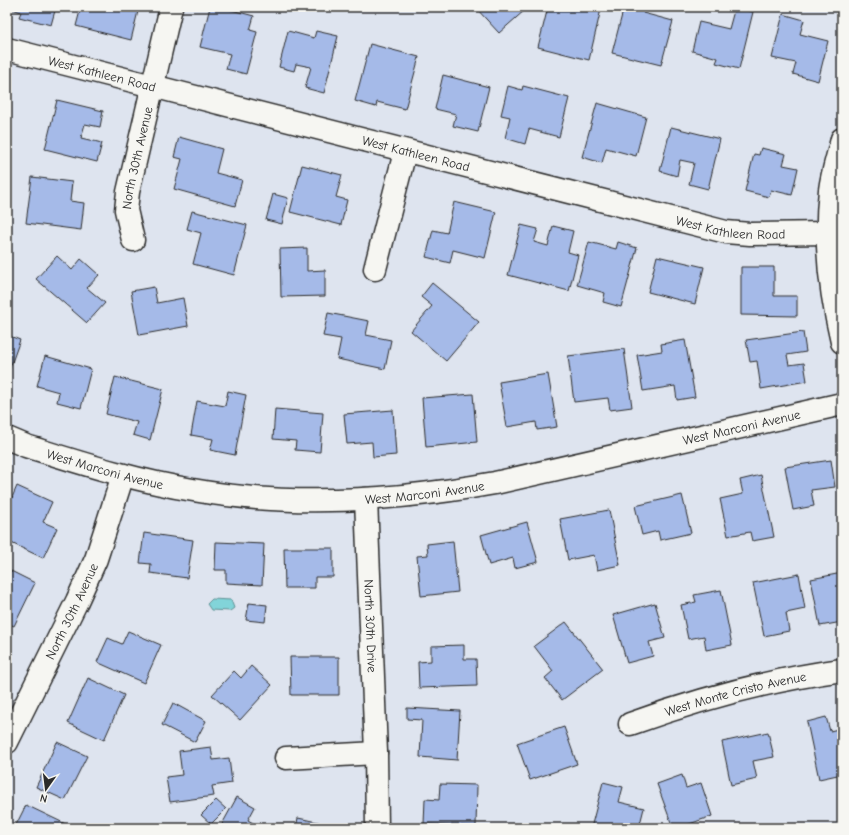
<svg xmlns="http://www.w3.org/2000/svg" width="849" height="835" font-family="'Comic Neue',sans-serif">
  <rect width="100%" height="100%" fill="#dee4ef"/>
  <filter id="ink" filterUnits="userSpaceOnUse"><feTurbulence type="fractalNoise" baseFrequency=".025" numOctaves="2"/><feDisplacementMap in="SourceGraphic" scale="8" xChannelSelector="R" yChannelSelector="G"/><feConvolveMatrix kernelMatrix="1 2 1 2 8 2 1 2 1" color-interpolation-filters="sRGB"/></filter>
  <g filter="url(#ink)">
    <path fill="#82d4d9" stroke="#5f9093" d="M212 599 231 600 234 608 230 611 211 610 207 604Z"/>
    <path fill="#a5bae8" stroke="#2b2b2b" d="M7 7H56L51 25 19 17 21 12Z
      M81 7H139L131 40 76 26Z
      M210 7H220L254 16 250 30 257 32 246 74 226 69 230 54 200 47Z
      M475 7H522L525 10 499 33Z
      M548 7H595L601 9 589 60 538 47Z
      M624 7H645L643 13 673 21 661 65 612 53Z
      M735 7 753 12 739 69 716 63 718 58 692 51 699 22 729 29Z
      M783 14 804 20 800 34 828 41 818 81 793 74 796 63 772 58Z
      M288 31 314 38 316 31 338 36 324 93 305 88 311 67 296 64 294 71 279 67Z
      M370 44 419 57 405 109 377 102 376 107 355 101Z
      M443 75 489 87 478 132 453 126 456 114 435 109Z
      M508 86 522 90 523 86 569 98 559 137 529 129 525 144 505 138 510 117 501 115Z
      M57 100 103 111 100 127 85 124 81 138 102 143 97 162 45 149Z
      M597 103 646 117 636 156 606 148 602 163 582 157Z
      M671 127 720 139 708 189 689 184 694 163 680 160 677 176 660 171Z
      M179 137 222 149 216 173 242 180 235 206 174 189 182 159 174 157Z
      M761 148 786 154 783 165 798 168 792 195 771 190 769 197 745 191 754 154 759 155Z
      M302 165 342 175 336 197 347 200 341 225 290 212Z
      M32 177 72 182 70 201 84 203 81 230 26 223Z
      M273 194 288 198 282 224 266 220Z
      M454 202 496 212 485 258 453 250 450 263 426 257 433 230 447 233Z
      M192 211 247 225 234 275 193 264 201 233 187 229Z
      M521 225 538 229 534 242 548 246 553 226 573 231 568 252 578 255 569 291 508 275Z
      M589 242 616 249 618 242 637 248 621 307 603 302 605 293 577 285Z
      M307 248V271L325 270V296L281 297 280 249Z
      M57 256 72 270 81 259 99 275 87 288 105 303 87 323 36 279Z
      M657 256 704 267 695 304 648 292Z
      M741 267H774V296H797V316L741 315Z
      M432 283 479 322 446 361 411 331 432 306 421 297Z
      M154 287 157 303 183 298 188 326 139 335 131 291Z
      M328 313 369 321 366 335 391 340 385 369 337 359 341 339 323 336Z
      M803 332 806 352 787 355 789 365 804 363 807 381 761 389 757 361 750 362 746 340Z
      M7 335 20 340 7 376Z
      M685 340 695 397 677 400 675 386 643 391 637 355 662 351 661 344Z
      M624 349 632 407 610 410 608 398 574 402 568 356Z
      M45 356 91 369 81 408 57 402 59 392 37 386Z
      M548 374 557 427 537 430 536 422 507 427 499 382Z
      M115 377 163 389 150 440 133 435 137 422 106 414Z
      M228 391 246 395 235 455 210 450 213 439 191 435 197 401 225 406Z
      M473 394 477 442 426 447 422 398Z
      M275 409 323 413 320 452 295 450 296 441 273 439Z
      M393 410 396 455 373 457 372 442 347 444 344 414Z
      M831 460 835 487 811 490 814 506 793 510 785 467Z
      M761 475 774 537 752 541 750 532 728 536 720 499 743 494 740 480Z
      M17 486 52 502 43 522 57 528 43 558 7 541V509Z
      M682 495 691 533 660 540 658 531 642 535 635 506Z
      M609 510 620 565 597 570 594 555 568 560 560 519Z
      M527 522 538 562 515 568 513 558 489 565 481 535Z
      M144 533 193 540 187 578 150 573 151 564 140 563Z
      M453 541 458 592 421 596 417 556 428 555 427 544Z
      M216 542 264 544 262 585 226 583V570H215Z
      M284 548H333V577H315V588H285Z
      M7 569 35 583 14 626 7 623Z
      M842 573V622L820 626 811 579Z
      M799 574 805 609 786 613 789 631 764 636 753 583Z
      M721 590 732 645 706 650 704 636 688 639 681 605 696 602 694 595Z
      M249 603 267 605 265 622 246 620Z
      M655 603 665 638 649 642 653 656 627 663 613 615Z
      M566 622 603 669 562 700 545 678 553 671 534 646Z
      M128 631 161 645 144 683 97 662 108 638 122 644Z
      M464 645V659H476L477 686 419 688 418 662 431 661V646Z
      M290 657H339V695H291Z
      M251 666 272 685 240 720 212 695 234 671 241 678Z
      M88 678 124 695 104 740 68 723Z
      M173 703 206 721 195 742 162 725Z
      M407 708 460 711 457 760 420 757 422 720 407 719Z
      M826 717 830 731 842 728V774L819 779 807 722Z
      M564 727 577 764 530 780 517 743Z
      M768 732 774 757 753 761 757 779 731 785 722 742Z
      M57 742 87 756 65 800 36 787Z
      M211 747 213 760 229 758 232 783 212 786 214 796 170 802 166 777 182 775 179 751Z
      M682 775 686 788 701 783 712 816 678 828H673L657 784Z
      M603 782 623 787 619 802 644 808 639 828H591Z
      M440 784 477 785 476 826 424 824 425 799 439 800Z
      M237 797 255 807 248 820 261 828H220Z
      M216 800 226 809 211 824 201 815Z
      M26 805 74 828H23L16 825Z
      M298 818 322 823 321 828H296Z"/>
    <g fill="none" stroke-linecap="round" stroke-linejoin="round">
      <g stroke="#2b2b2b" stroke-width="25">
        <g id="minor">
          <path id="s1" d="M7 49 726 232 750 234 828 233"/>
          <path d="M842 139C838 156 832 173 830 190 824 241 830 292 842 342"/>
          <path id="s2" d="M133 240 126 210 128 192 171 7"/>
          <path d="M375 269 405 152"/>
          <path id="s3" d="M7 438 26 446C81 463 136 481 193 490 293 508 395 501 495 483L842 404"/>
          <path id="s4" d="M366 499 376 753 377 828"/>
          <path id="s5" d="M630 724C699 699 769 680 842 670"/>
          <path id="s6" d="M7 742 77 601 96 559 123 475"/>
          <path d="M286 758 376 753"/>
        </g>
      </g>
      <use href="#minor" stroke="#f6f6f2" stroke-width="22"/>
    </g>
  </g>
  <g text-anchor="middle" stroke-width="3.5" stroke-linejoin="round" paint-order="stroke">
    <g font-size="13" fill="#2b2b2b" stroke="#f6f6f2">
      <text dy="5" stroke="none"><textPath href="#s1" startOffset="98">West Kathleen Road</textPath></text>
      <text dy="5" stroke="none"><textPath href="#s1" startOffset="422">West Kathleen Road</textPath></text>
      <text dy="5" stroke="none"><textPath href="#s2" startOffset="84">North 30th Avenue</textPath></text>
      <text dy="5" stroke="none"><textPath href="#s1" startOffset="746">West Kathleen Road</textPath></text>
      <text dy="5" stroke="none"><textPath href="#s3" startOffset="750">West Marconi Avenue</textPath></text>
      <text dy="5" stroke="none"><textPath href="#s3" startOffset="103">West Marconi Avenue</textPath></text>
      <text dy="5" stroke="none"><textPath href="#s3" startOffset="426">West Marconi Avenue</textPath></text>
      <text dy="5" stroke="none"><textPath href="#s6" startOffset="146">North 30th Avenue</textPath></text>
      <text dy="5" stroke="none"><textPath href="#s4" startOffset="127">North 30th Drive</textPath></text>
      <text dy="5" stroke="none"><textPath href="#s5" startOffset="110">West Monte Cristo Avenue</textPath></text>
    </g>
  </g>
  <rect width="849" height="835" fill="none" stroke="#f6f6f2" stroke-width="24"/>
  <rect x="12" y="12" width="825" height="811" fill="none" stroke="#2b2b2b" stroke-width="1.5" filter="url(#ink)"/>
  <g transform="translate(46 789) rotate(194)" stroke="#f6f6f2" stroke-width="3" paint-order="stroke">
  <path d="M0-3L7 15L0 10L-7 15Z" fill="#2b2b2b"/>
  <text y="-6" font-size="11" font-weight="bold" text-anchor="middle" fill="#2b2b2b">N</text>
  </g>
</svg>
